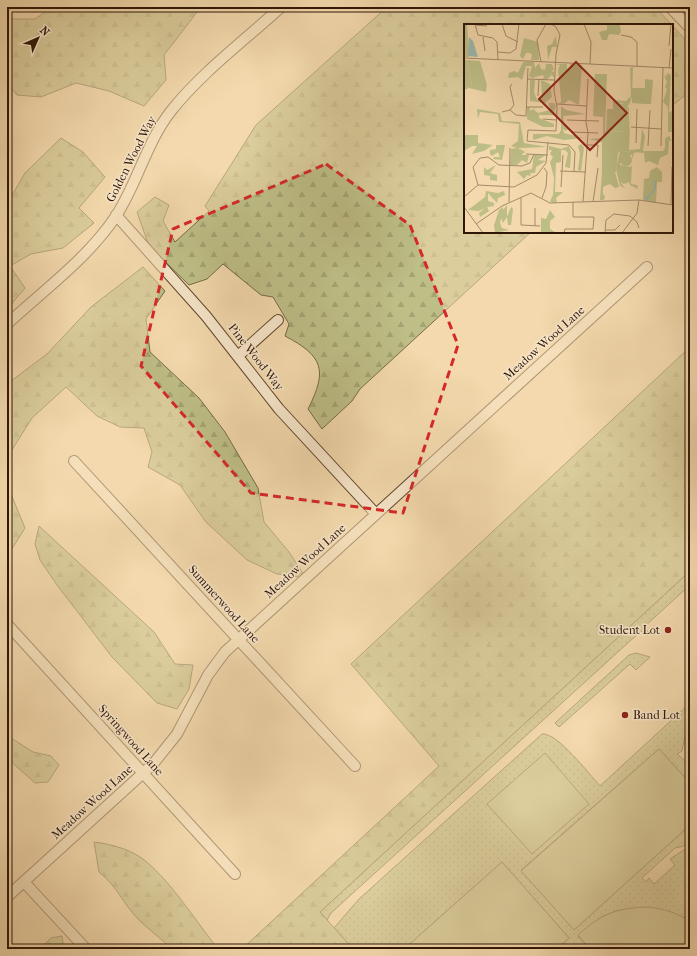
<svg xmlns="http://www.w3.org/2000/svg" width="697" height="956" font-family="'IM FELL French Canon',serif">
  <defs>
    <pattern id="grass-dots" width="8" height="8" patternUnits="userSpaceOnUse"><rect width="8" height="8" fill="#bebe87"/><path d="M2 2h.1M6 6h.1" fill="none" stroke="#a4a373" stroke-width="1.8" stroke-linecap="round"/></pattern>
    <pattern id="forest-firs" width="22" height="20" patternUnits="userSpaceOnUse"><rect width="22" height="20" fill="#bebe87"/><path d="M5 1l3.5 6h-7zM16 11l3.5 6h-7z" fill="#a4a373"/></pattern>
  </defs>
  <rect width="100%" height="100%" fill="#f3d9ad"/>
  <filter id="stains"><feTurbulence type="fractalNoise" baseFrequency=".005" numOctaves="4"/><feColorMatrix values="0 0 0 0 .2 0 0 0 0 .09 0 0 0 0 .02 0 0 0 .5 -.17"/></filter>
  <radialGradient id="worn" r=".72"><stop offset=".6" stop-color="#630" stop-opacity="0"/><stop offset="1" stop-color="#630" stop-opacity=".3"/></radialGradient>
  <path fill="url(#grass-dots)" stroke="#766a46" d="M690 571V585L644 627 649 633 648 635H646L641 631 331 913 327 920 320 912Z
    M636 653 650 657 636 670 630 664 559 727 555 723 629 655Z
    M687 706H690V711L682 751 677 754 690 765V783L659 749 521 870 574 930 690 825V839L688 842 684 846 675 848 642 878 646 882 649 878 654 884 675 865 670 859 690 846 688 868 690 922 683 917C635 909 617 898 578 936L590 949H557L569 938 502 862 404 949H353L334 928 359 899 542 734C557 732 589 774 600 786Z"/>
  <path fill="url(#forest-firs)" stroke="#766a46" d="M52 7H201L164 55 166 80 144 106 109 91 76 83 41 97 17 95 7 83V19H35Z
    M387 7H574L578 9 593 10 595 7H655L672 25H465V232H531L360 389 352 401 322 429 308 409C328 370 323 356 285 336L289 324 273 297 261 295 223 264 207 279 189 285 149 246 137 212 155 197 169 205 163 221 175 242 209 211 205 206 256 125Z
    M672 25 690 45V91L672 106Z
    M61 138 83 152 105 177 79 208 94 223 63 248 31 254 10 266 25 288 9 307 7 305V204L25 173Z
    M143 267 165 291 146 319 150 352 199 398 225 432 258 488 264 522 289 552 306 578 277 574 247 560 206 522 180 485 148 467 152 452 144 428 120 427 97 416 66 387 32 418 10 453 11 494 25 528 10 552 7 549V384L47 354 91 307Z
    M690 347V571L320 912 353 949H242L439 766 351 664Z
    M39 526 154 632 175 664 193 665 189 689 177 709 157 703 112 657 57 585 40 560 35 544Z
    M7 733 11 738 33 752 51 756 59 765 48 782 35 783 7 758Z
    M94 842C110 844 126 848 140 857 166 874 198 924 218 949H171C161 938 149 930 139 920 123 904 117 886 99 872Z
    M62 936 64 949H40L51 938Z"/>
  <path fill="#bebe87" stroke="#766a46" d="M659 749 690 783V825L574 930 521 871Z
    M545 753 589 804 532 854 487 804Z
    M502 862 569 938 557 949H404Z
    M648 907C663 909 677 912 690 922V949H590L578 935C601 914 616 908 648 907Z"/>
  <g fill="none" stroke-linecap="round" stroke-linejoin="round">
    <g stroke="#604730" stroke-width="12">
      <path id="minor" d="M670 7 690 28
        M116 215 206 316 279 409 376 514
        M7 324C44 290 88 258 116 216 138 182 146 143 171 111 202 72 244 41 281 7
        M238 356 278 320
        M74 461 355 766
        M7 624 235 874
        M24 882 86 949
        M7 897 153 764 177 734 208 675 225 652 647 267"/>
    </g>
    <use href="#minor" stroke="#f7e6ca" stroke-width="10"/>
  </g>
  <path d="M0 0H697V956H0ZM326 164 410 225 458 345 403 513 251 493 141 366 173 229Z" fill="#f3d9ad" fill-opacity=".55" fill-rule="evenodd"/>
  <path fill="none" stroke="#d62828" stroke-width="3" stroke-dasharray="8 5" stroke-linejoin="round" d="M326 164 410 225 458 345 403 513 251 493 141 366 173 229Z"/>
  <g fill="#8f2418" stroke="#f7e6ca" stroke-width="1.5">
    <circle cx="668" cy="630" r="4"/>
    <circle cx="625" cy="715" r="4"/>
  </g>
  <g text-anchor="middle" stroke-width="3" stroke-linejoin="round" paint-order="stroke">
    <g font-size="12" fill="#2f1606" stroke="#f7e6ca">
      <text transform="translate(131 159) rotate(-63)" y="4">Golden Wood Way</text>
      <text transform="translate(544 343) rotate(-42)" y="4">Meadow Wood Lane</text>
      <text transform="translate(256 357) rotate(52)" y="4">Pine Wood Way</text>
      <text transform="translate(305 561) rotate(-42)" y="4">Meadow Wood Lane</text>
      <text transform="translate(224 604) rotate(48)" y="4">Summerwood Lane</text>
      <text transform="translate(131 740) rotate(48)" y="4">Springwood Lane</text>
      <text transform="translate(92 802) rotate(-42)" y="4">Meadow Wood Lane</text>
    </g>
    <g font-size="12" fill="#2f1606" stroke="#f7e6ca" text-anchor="end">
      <text x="660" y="634">Student Lot</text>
      <text x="633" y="719" text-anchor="start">Band Lot</text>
    </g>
  </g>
  <g transform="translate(464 24)">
    <rect width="209" height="209" fill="#f3d9ad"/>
    <path d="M169 43 168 73 165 81 156 79 161 86 163 87 165 82V108L142 107 143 85H149V76L162 77 167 72 166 44ZM156 127 174 128 170 129 168 135V131H158L156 141 167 143 168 141 167 160 173 161 174 165 166 161 165 158 160 160 156 158 161 164 156 162 152 145ZM138 148H151L155 163 151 164 146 160 139 163V170L141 172 140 176H136Z" fill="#bebe87"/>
    <path d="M0 0H3L5 26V33H1ZM143 0H167L156 1 157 8 155 11 145 10 143 16H138L135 8 143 6ZM92 12 93 23H88L84 36 83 22 88 20ZM60 14 74 18 75 36H67L68 31 66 29H62L59 35 56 32ZM0 36H3L8 62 3 65H0ZM59 38H70L71 44 75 39 77 45 81 46 82 40H88L90 46 87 47 90 48V53L86 50 87 52 83 55H79L80 52 78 51 68 54 65 52 68 42H62L58 56 54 53 44 54 45 49 50 47 54 49ZM92 40H103V45L107 44 106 40 118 41 115 81 105 76 100 80 94 79 97 78V75L94 46 96 41ZM204 49 207 51 205 89 209 86V108H204V83L199 78 203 65 201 63 203 58 199 50 201 53ZM131 50H143L141 107 165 108 167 79 165 126 176 125 178 105 181 112 179 127H199L201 124V114L206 112V115L209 116 205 117 204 130 196 134 194 141 185 137 181 139 180 129 157 127 154 129 152 148H138V118L125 115 139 114V93L129 92ZM181 55 189 56 187 80H181ZM66 56H71L70 68 73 76 78 74 77 56 86 60 88 73 81 79 66 77ZM85 79H90L92 82 90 88 92 91H75V94L90 100V103H79L63 95V83H66V87L71 84 70 86 74 89 86 86ZM97 82 102 86 122 90 99 92 100 99 105 104 102 107 99 105 100 109 119 114 100 116 83 112 69 116V110H95L97 106ZM13 85 36 89 38 97 56 98 60 119 83 123 54 124 61 128 57 131H65L63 139 58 136 53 141H46L47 125 53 124 47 122 54 117 55 100 35 98 34 90 16 88 14 95ZM0 111H14V119L29 121 20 127 8 130 13 122H8L0 127ZM118 120 120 124 117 147 114 146 116 130 114 122ZM32 121H41L38 136 29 135 30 133H36L34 128 28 132 26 130V126L32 125ZM85 122 97 125 105 122 107 128 106 144 101 143 104 129 101 126H97V138L92 139 91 168H99L92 174 93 178 89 179 86 177 89 171 90 154 86 138 89 133 86 130 88 126H85ZM70 130 82 131 74 136 82 137 72 143 71 149H66L67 152 63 151 60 155 53 148 68 145ZM32 141 26 149 33 151V157L26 156V152L20 151V143L23 146ZM22 167 34 169 40 167 41 171 34 174 33 179 24 169V177L30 179V182L23 183 25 187 16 193 15 189 21 184 15 187 4 186 21 173ZM43 181V193L47 183 49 185 47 201H44L43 193 39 199 37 194 36 199 38 204 45 206 31 209 30 201 35 186 39 183V186ZM86 186 91 193 86 197V205L91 208H77V194L82 195Z" fill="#bebe87"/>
    <path d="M3 36 16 37 23 61 22 68 5 64 8 61Z" fill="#bebe87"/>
    <path d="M168 64H181V80L168 79ZM150 80H164L163 94 144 92V86H150ZM148 94 156 95V97L164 96V106H156V98L155 106H147ZM156 136a6 6 0 1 1 12 0a6 6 0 1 1-12 0ZM193 143 198 148V158H193L192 179 179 176 180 155 185 154 186 147Z" fill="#bebe87"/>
    <path d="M5 13 9 17 14 33 4 32Z" fill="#9cbaaf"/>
    <path fill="none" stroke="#9cbaaf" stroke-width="2" d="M183 172 182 176 191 164V157"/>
    <path fill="none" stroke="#a58b6a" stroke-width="1" d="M11 0 14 11 29 14 33 18 34 36M38 0 42 12 54 18M87 0 92 3 96 11 92 30 90 67 93 83 92 107 64 106 63 117 105 121 111 128 110 147M120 0 127 18 126 40M11 1 23 2M157 11 167 13 173 18V42M19 13 21 27M205 22 207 0M34 28 46 29 52 25 55 0M0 34 209 44M77 38 73 16 82 0M205 44 207 25M64 55 90 56M74 72 75 56M93 80 123 82M62 83H79M46 86 52 91 62 92 64 44M38 88 46 86 50 81 46 63 48 60M79 95 92 96M103 96 135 97M167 103 197 105M107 108 134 109M172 119 173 85M123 121H134L133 133M184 122 186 86M197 122 199 43M62 130 84 131M96 147 122 148M14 161 50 163 73 151 82 139 84 118M97 163 99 131M0 173 14 161 9 143 16 134 24 133 35 141 58 142 66 139 70 130M57 173V201L76 202M78 174 82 163 83 148 80 144M45 178 46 124M119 178 124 109 122 98 124 55M129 178 134 144M207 181 208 143M0 183 19 209M71 184V202M12 200 38 182 67 169 86 179 175 176 209 181M141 206H151L156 201M100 209 101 205H129L130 193H109V178M141 209 142 196 150 190 166 192 173 198 175 204M158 209 173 189 175 176"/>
    <path fill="#8f2418" fill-opacity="0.15" stroke="#8f2418" stroke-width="2" d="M112 38 163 89 126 126 75 75Z"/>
    <rect width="209" height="209" fill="none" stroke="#2f1606" stroke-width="2"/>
  </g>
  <rect width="697" height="956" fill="none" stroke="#f3d9ad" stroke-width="24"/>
  <rect x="8" y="8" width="681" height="940" fill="none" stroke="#2f1606" stroke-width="2"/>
  <rect x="12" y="12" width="673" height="932" fill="none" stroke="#2f1606"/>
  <g transform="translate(38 38) rotate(45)" stroke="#f7e6ca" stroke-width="3" paint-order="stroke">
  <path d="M0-3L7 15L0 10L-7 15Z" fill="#2f1606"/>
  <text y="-6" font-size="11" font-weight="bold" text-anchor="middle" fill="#2f1606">N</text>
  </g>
  <rect width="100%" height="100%" filter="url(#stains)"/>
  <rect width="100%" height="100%" fill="url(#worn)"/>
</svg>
